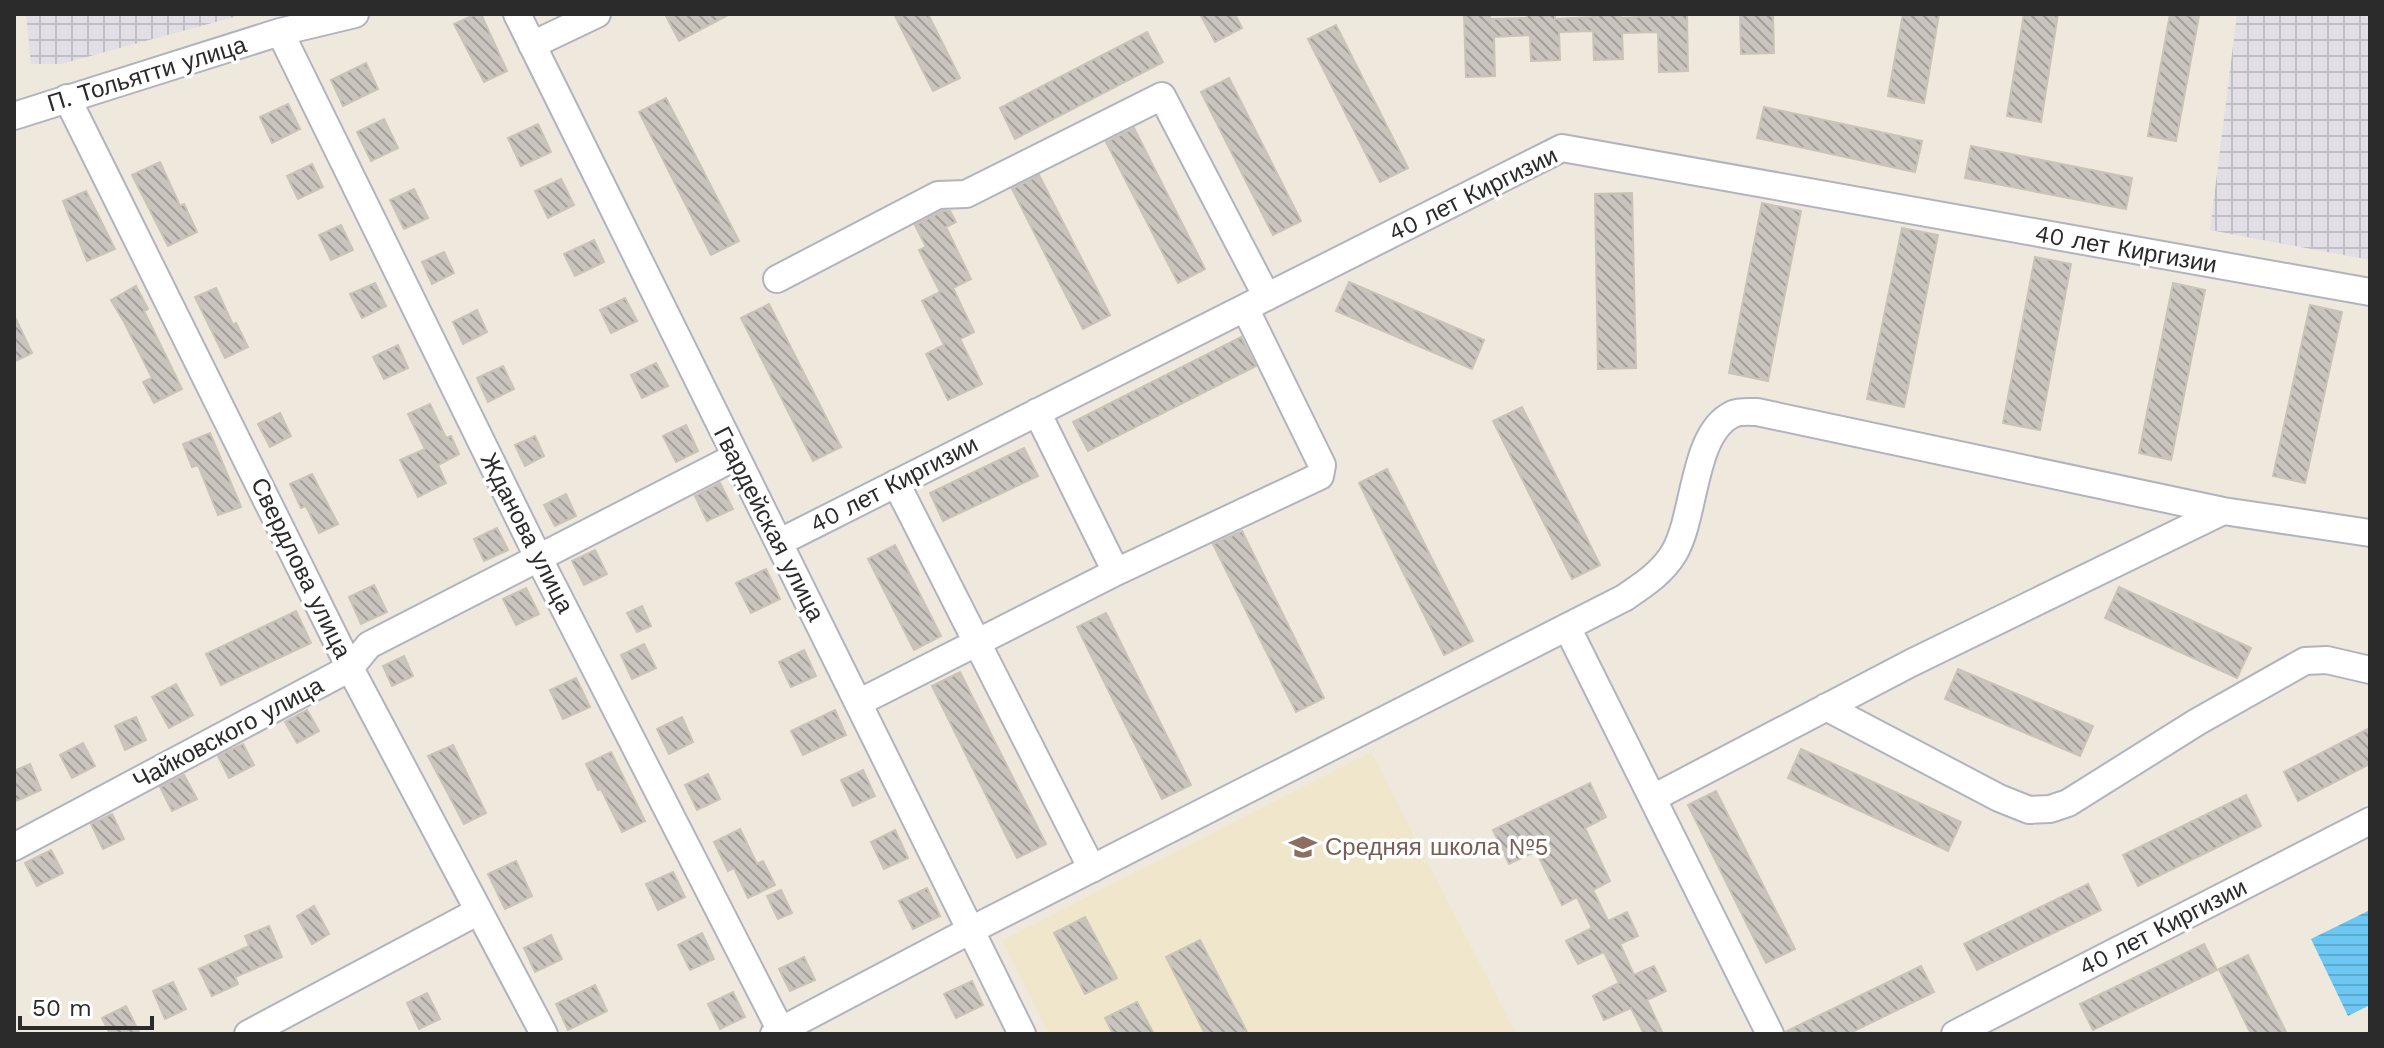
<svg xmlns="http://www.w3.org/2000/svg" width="2384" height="1048" font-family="'Work Sans',sans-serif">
  <defs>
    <pattern id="industrial-grid" width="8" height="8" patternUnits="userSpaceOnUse" patternTransform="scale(2)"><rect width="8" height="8" fill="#e1dee6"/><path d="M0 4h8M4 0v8" fill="none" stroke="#c1bfc5"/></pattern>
    <pattern id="water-rules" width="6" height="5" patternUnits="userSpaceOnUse" patternTransform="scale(2)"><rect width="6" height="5" fill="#6dc7f3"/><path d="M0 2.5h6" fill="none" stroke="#5fabd0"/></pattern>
    <pattern id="building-back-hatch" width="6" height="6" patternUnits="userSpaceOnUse" patternTransform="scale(2)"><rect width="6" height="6" fill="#c9c4bd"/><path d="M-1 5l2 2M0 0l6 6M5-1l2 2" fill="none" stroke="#a39f9a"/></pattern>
  </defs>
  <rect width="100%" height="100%" fill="#eee8dd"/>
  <path fill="url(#industrial-grid)" d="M26 14H245L61 64H31Z
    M2237 14H2370V260L2210 230Z"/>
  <path fill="#f0e6cc" d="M1371 752 1516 1034H1049L1002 941Z"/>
  <path fill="url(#water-rules)" d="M2370 910V1005L2348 1016 2311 939Z"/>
  <path fill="url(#building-back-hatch)" stroke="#c9c4b7" stroke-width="2" d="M476 14H481L507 71 484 82 454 24Z
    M665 14H730L679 41Z
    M894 14H928L960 78 933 91Z
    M1200 14H1235L1242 28 1215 42Z
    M1464 14H1490V19L1527 18V14H1555V19L1593 17V14H1621V18L1687 14 1688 71 1659 72 1658 32 1622 33 1623 59 1594 60 1593 31 1559 32 1560 60 1531 61 1530 35 1494 37 1495 76 1466 77Z
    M1740 14H1773L1774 53 1741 54Z
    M1903 14H1939L1924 103 1888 96Z
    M2024 14H2058L2041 122 2007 116Z
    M2170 14 2199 16 2176 141 2148 136Z
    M1336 25 1408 168 1380 182 1308 39Z
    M1147 32 1163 62 1015 139 1000 108Z
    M366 63 378 89 343 106 331 80Z
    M1229 78 1301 221 1273 235 1201 92Z
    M666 98 739 241 711 255 639 112Z
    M288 104 300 129 272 143 260 117Z
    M1764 107 1922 141 1915 172 1757 138Z
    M384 119 398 148 371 161 357 132Z
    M538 124 551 152 521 166 508 138Z
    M1134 128 1205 269 1178 283 1106 142Z
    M1971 146 2132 178 2126 209 1965 178Z
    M160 162 180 206 184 204 197 232 168 246 132 175Z
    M312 164 323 187 298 199 287 176Z
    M1039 175 1110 315 1083 329 1012 189Z
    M561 179 574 205 548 218 535 191Z
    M414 189 428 218 404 229 390 200Z
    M86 191 115 249 87 261 63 201Z
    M1632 193 1636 368 1598 369 1595 194Z
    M1762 203 1801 211 1768 381 1729 373Z
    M942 211H950L956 222 946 227 971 279 953 288 974 332 960 339 982 384 948 400 926 354 944 345 922 301 940 292 919 250 926 247 915 225Z
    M341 225 353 250 331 260 319 235Z
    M1902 228 1938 235 1904 407 1867 399Z
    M594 240 604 262 575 276 564 254Z
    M444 252 454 273 432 284 422 262Z
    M2035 257 2071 264 2040 430 2003 423Z
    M1349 282 1484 340 1472 369 1336 311Z
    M375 283 386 306 362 318 350 294Z
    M2173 283 2205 290 2171 460 2139 453Z
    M136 286 148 309 144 311 182 389 154 403 143 382 152 378 124 322 111 300Z
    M216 288 233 325 236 323 248 347 225 358 195 297Z
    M625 298 637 321 611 333 600 310Z
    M769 304 841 447 813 461 741 318Z
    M2310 305 2342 312 2305 483 2273 476Z
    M477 310 487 332 463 344 453 322Z
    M14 315 32 353 14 362Z
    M1241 337 1256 366 1088 451 1073 422Z
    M398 345 408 368 384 379 373 357Z
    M656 363 668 386 642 398 631 375Z
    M503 366 514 389 488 402 477 378Z
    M430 404 446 438 451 436 459 454 438 465 446 483 418 497 400 460 425 449 408 414Z
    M1522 407 1600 565 1572 579 1493 421Z
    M280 413 291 436 270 447 258 424Z
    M686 425 698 451 676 462 663 436Z
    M210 433 241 507 218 515 198 465 192 467 183 444Z
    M535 436 544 456 525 466 515 445Z
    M1024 448 1038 476 943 521 930 493Z
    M1387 469 1473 641 1444 655 1359 483Z
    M312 474 338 524 319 533 306 506 301 508 290 484Z
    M720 483 733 509 707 521 695 496Z
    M566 494 576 516 555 526 544 505Z
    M497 528 508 550 484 561 474 539Z
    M1242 531 1324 698 1296 712 1213 544Z
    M895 545 941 636 914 650 868 559Z
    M595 550 607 574 584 585 572 561Z
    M766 569 780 599 751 613 736 583Z
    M374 585 387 612 361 624 349 597Z
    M2119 587 2251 648 2237 678 2105 618Z
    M526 588 539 614 516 625 503 599Z
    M642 606 651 626 637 632 627 613Z
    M296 611 311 643 221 685 206 654Z
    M1106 613 1191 785 1162 799 1077 627Z
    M644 644 656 668 632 679 621 655Z
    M804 650 816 676 791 687 779 662Z
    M404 656 413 676 392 686 383 666Z
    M1958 669 2093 726 2080 756 1945 699Z
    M960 672 1046 844 1017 858 932 686Z
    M576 678 590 707 563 719 550 690Z
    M176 684 193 715 169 728 152 697Z
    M307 710 319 731 297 743 285 722Z
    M835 710 846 735 803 755 791 731Z
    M136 717 146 740 125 750 115 726Z
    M682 717 693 742 669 754 657 729Z
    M2370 728V764L2298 801 2284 772Z
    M83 743 95 766 72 778 60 755Z
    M243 744 254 765 229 778 218 756Z
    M453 745 486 813 464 824 428 756Z
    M1801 749 1961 822 1948 851 1788 778Z
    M611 752 645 821 622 832 601 789 598 790 586 764Z
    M30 764 41 790 14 802V771Z
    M863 770 875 796 853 806 841 780Z
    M708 774 720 799 697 810 685 785Z
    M184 775 197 799 172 811 160 787Z
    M1590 783 1606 817 1585 828 1610 881 1593 890 1608 921 1627 912 1638 936 1620 944 1634 975 1654 966 1666 991 1647 1000 1663 1034H1644L1631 1008 1604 1020 1593 996 1619 983 1604 952 1578 964 1566 941 1592 928 1577 897 1562 905 1536 851 1509 864 1493 830Z
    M1716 791 1795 949 1766 963 1688 805Z
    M2246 795 2261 826 2138 886 2123 855Z
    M112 814 124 839 103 849 91 824Z
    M740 829 757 864 763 861 775 885 748 898 734 868 728 871 714 842Z
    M895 830 908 858 884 869 871 842Z
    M51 850 63 873 37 886 25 863Z
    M516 861 532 896 505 909 488 874Z
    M673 872 685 897 658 910 646 884Z
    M2088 884 2101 910 1977 970 1964 944Z
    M927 888 940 916 913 929 899 901Z
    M781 890 792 913 778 919 767 896Z
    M314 906 329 934 312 944 297 916Z
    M1085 917 1117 978 1085 994 1054 933Z
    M269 926 282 957 235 977 238 984 212 996 199 969 249 946 245 936Z
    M702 933 714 959 690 970 678 945Z
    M551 935 562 959 535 972 524 948Z
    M1200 940 1248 1034H1205L1166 957Z
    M2204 944 2217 970 2093 1030 2080 1004Z
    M2248 955 2287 1034H2251L2219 969Z
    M804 957 815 980 790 991 779 969Z
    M1921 966 1934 992 1848 1034H1786L1785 1032Z
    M972 981 983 1005 956 1018 944 994Z
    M173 982 186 1009 165 1019 153 991Z
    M595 985 607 1011 568 1030 556 1004Z
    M733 992 745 1017 720 1029 708 1004Z
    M427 993 440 1019 419 1029 407 1003Z
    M1137 1002 1154 1034H1113L1105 1018Z
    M126 1006 140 1034H110L102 1018Z"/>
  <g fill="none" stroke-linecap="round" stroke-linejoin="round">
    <g stroke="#b1b3c0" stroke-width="30">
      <path id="minor" d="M517 14 1022 1034
        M280 32 538 557 781 1031
        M532 45 597 14
        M67 98 350 668 544 1034
        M14 116 280 32 355 14
        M777 279 938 195 966 194 1162 96 1267 297
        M1037 412 1116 572
        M896 483 1092 869
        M780 542 1562 148 2370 292
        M1567 627 1770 1034
        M858 703 1116 572 1320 476 1322 465 1245 308
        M1826 707 1999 798 2029 810 2050 809 2068 803 2197 722 2305 661 2327 660 2370 670
        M1653 798 1911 663 2223 511
        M14 847 350 668 369 645 735 457
        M248 1034 477 912
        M774 1034 969 931 1624 598C1643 585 1662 573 1674 553 1696 516 1692 433 1733 414 1740 411 1750 412 1757 412L2223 511 2370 533
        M1955 1034 2370 821"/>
    </g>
    <use href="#minor" stroke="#fff" stroke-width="26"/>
  </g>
  <defs>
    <g id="school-bare" transform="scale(2.16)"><path d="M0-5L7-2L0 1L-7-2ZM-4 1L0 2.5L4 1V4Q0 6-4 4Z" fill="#8d6e63" stroke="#fff" stroke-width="2.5" paint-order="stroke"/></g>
  </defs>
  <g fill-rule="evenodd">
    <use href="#school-bare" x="1303" y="847"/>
  </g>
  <g text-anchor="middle" stroke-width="7" stroke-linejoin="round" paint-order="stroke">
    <g font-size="24" fill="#2b2b2b" stroke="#fff">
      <text transform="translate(147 74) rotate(-17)" y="8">П. Тольятти улица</text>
      <text transform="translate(1473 194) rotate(-26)" y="8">40 лет Киргизии</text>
      <text transform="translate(2126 249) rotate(10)" y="8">40 лет Киргизии</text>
      <text transform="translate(894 484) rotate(-27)" y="8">40 лет Киргизии</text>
      <text transform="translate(769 524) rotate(63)" y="8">Гвардейская улица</text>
      <text transform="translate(527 533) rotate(63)" y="8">Жданова улица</text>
      <text transform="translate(301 568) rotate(64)" y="8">Свердлова улица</text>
      <text transform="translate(228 733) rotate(-28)" y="8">Чайковского улица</text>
      <text transform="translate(2163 927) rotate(-27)" y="8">40 лет Киргизии</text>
    </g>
    <g font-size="24" fill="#785e54" stroke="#fff" text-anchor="start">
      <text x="1325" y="855">Средняя школа №5</text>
    </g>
  </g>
  <rect width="2384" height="1048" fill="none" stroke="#2b2b2b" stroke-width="32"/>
  <path d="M20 1016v12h132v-12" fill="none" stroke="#2b2b2b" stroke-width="4"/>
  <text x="32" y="1016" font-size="24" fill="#2b2b2b" stroke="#ffffff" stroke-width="6" paint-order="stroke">50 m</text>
</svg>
